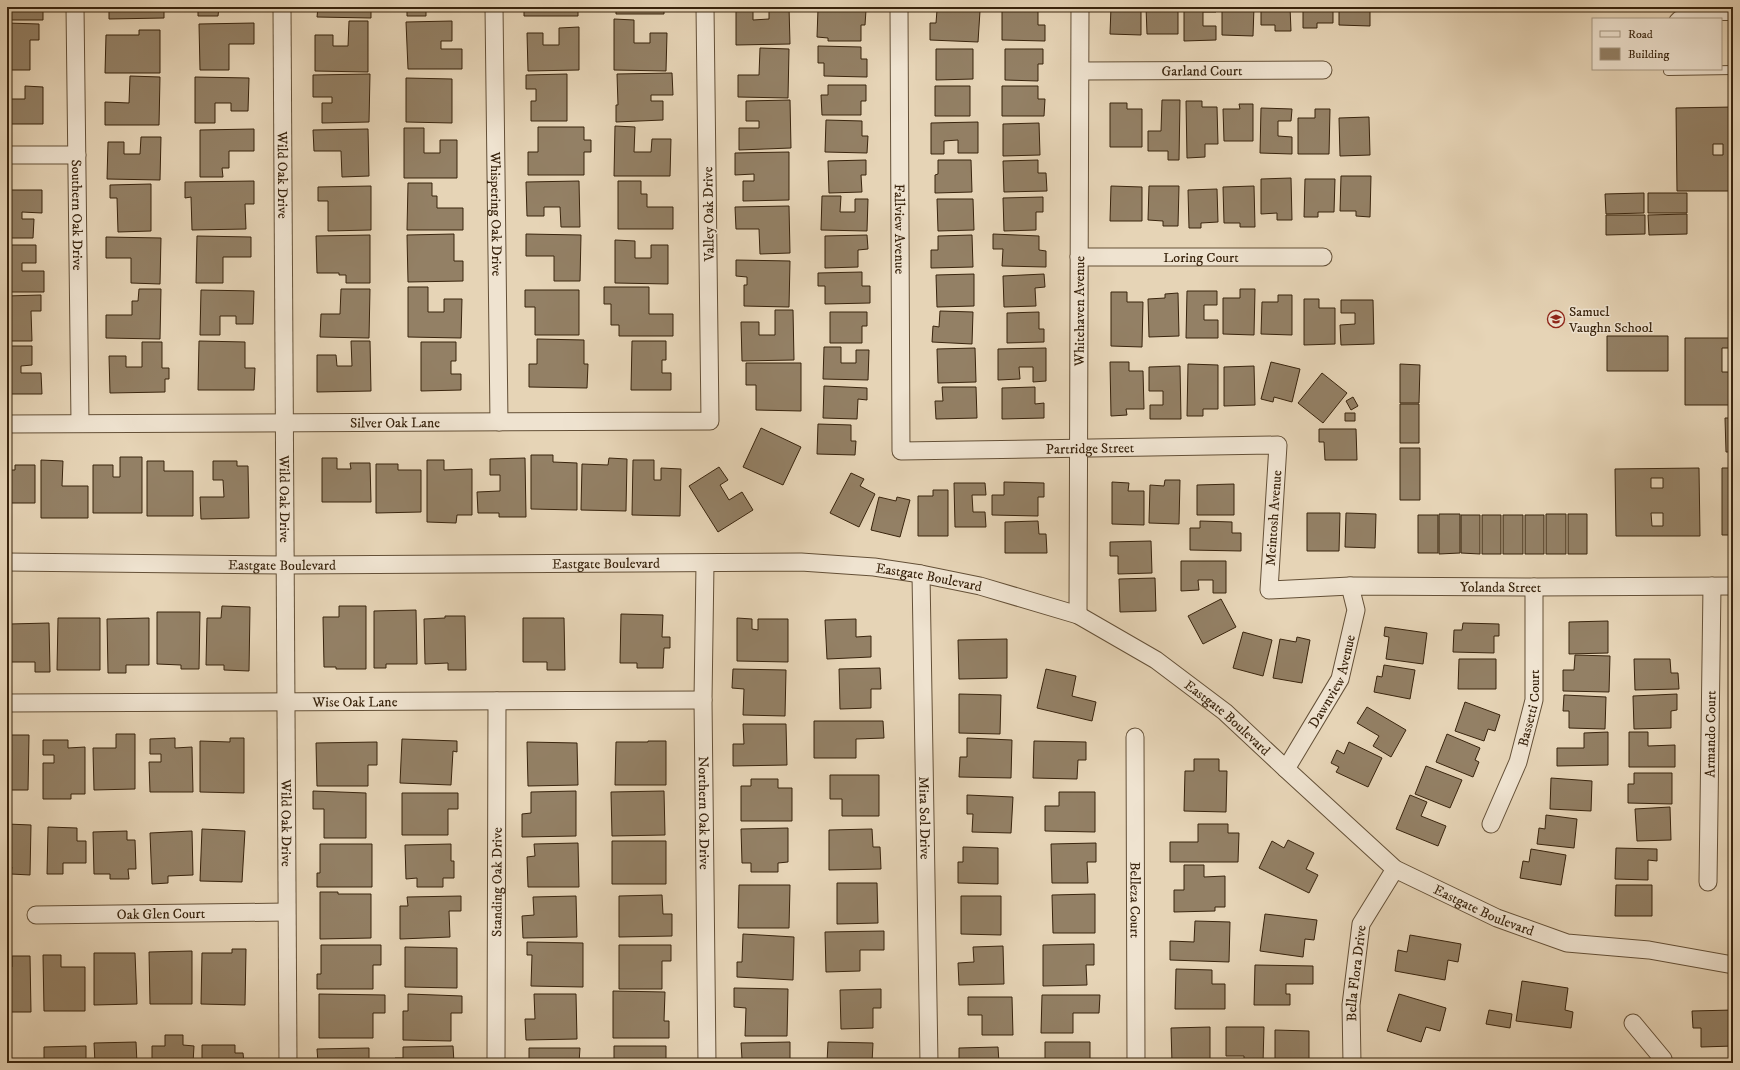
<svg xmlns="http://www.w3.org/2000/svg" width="1740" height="1070" font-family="'IM FELL DW Pica',serif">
  <rect width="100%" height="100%" fill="#e6d4b6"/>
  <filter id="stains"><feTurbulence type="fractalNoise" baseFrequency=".005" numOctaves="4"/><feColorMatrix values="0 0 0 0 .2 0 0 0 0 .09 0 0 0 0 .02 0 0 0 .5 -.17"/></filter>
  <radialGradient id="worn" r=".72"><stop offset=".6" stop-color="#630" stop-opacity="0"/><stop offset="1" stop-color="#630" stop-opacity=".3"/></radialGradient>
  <path fill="#938065" stroke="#39240d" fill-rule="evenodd" d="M7 7H43V20H7Z
    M109 7H164V18L109 19Z
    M198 7H219L218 16H198Z
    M318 7H371V18L317 17Z
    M407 7H426V16H407Z
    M524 7H578V16H524Z
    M616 7H664V14H616Z
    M736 7H753V20L769 19V7H789L790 44 736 45Z
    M1111 7H1141V35L1110 34Z
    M1146 7H1178V34H1147Z
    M1184 7H1216V12H1203V26H1216V40L1184 41Z
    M1222 7H1254L1253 36 1222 35Z
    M1261 7H1290L1291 31H1275V25H1261Z
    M1303 7H1333V23H1317V28H1303Z
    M1339 7H1370V26L1339 25Z
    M818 9 866 10 865 25H861V41H828V38L817 37Z
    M1002 9 1038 10V25H1045V41L1002 40Z
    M937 10 980 11 978 42 930 40V23H936Z
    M614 19 634 20V43H650V33H667L666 71 614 70Z
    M349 21H368V72L315 71V35H333V46H348Z
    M452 21V41H441V49H462V69H408L406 22Z
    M7 23 39 24V40H30V70H7Z
    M254 23V44H229V70H200L199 24Z
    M579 27V70L528 71 527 33H543V45H559V28Z
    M139 30H160V73H105L106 35H139Z
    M818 46 861 47V59H867V77L824 76V63H818Z
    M760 48 789 49 788 98 738 97V75H759Z
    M936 49H973V79L936 80Z
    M1005 49H1043V64H1038V81L1005 80Z
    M672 73 673 95H651V101H663V120L616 122V105H618L617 74Z
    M370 74 369 122 322 123V103H332V97H313V75Z
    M567 74V121H531V101H536V89H526V75Z
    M130 76 160 77 159 125H105V102L129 103Z
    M195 77 249 78 248 111H231V103H215V123H195Z
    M406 78 452 79V123L406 122Z
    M7 82H10L9 99H25V86L43 87V124H7Z
    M828 85H866V101H861V115H822L821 95H828Z
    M935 86H970V116H935Z
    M1002 86H1038V99H1045L1044 116H1002Z
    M790 100 791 148 739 150V128H759V121H746V101Z
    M1162 100H1180L1179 160H1168V151H1148V131H1161Z
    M1186 101H1202V107H1217L1218 144H1205V157L1187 158Z
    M1110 103H1127V109H1142V147H1110Z
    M1239 104H1253V141H1224L1223 109H1240Z
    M1733 107V191H1677L1676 108ZM1713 144H1723V155H1713Z
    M1261 108 1292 109 1291 121H1278V136L1292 137V154L1260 153Z
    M1315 109H1330L1329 154H1298V118H1315Z
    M1369 117 1370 155 1340 156 1339 118Z
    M826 120 862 121V136H868L867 153 825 152Z
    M978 122V153H958V140L944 141V154H931V123Z
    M1039 123 1040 155 1003 156V124Z
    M615 126 635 127 634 152H651L652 139H671L670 176H614Z
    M538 127H584V140H591V152H584V175H528V152H538Z
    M404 128H424V153H440V140H457V178H404Z
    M254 129V151H229V168H222L223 177H200V130Z
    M368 129 369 176 342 177 341 151H314L313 130Z
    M141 137H161L160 180 107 179 108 142H124V154H140Z
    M789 152V200L743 201V181H754V174L735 175V153Z
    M866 160V175H861L862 192 829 193 828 161Z
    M938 160H971L972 192 935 193V175L938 174Z
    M1038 160V173H1046L1047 191 1004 192 1003 161Z
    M1341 176H1371L1370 217 1356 216V211H1340Z
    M1291 178 1292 220H1277V213L1261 214V179Z
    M1305 179H1335L1334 212H1318V217H1304Z
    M254 181V204H245L246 229 192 230 191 197 185 198V182Z
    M579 181 580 227H561L560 207H544V216H527L526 182Z
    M618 181H641V194H647V207H673V229H618Z
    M408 183H432V196H437V208H463V230H407Z
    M151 184V231L118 232 117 198H110V185Z
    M371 186V230L328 231V201H318V187Z
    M1111 186 1142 187V221H1110Z
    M1149 186H1179L1178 226H1163V221L1148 220Z
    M1254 186 1255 227H1240V223H1224L1223 187Z
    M1217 189 1218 222 1201 223V228H1189L1188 190Z
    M7 190H42V213L22 212V219H34L33 238H7Z
    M1644 193V213L1606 214 1605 194Z
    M1648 193H1687V213H1648Z
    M822 196H841L840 212H855V199H868L867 231 821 230Z
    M1043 197V212H1036V230L1004 231 1003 198Z
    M937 199H973L974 230 938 231Z
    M789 206 790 253 760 254 759 229H736L735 207Z
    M1687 214V234L1649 235 1648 215Z
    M1606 215H1645V234L1606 235Z
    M454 234V261H463V281L408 282 407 235Z
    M526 234 581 235 580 281H554V256H526Z
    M993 234 1039 236V250L1046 251V267L1002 266 1003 249H993Z
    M370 235V283H346V275H339V273H317L316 236Z
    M867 235 868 249 858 250V267L825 268V236Z
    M972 235 973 267 931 268V250H938V236Z
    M197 236 251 237V257H223V283H196Z
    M106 237 161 238 160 284 131 283V258H106Z
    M615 240 635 241V258H651V245H668V284L615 283Z
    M7 245H36V263H22V271H44V292H7Z
    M736 260 790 261 789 307 744 306V285H747V277L736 276Z
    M862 272V286H870V303L825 304V286H818V273Z
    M974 274V306L937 307 936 275Z
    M1044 274 1045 287 1035 288 1036 306 1004 307 1003 276Z
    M408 287H428V312H444V299H462L461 338 408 337Z
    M604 287H649V314H673V336H619V325H611V304H604Z
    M139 289H161L160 339 106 338V315H132V301H138Z
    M341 289H370L369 338 320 337 321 314H340Z
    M1240 289H1255L1254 335 1223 334V298H1240Z
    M201 290 254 291 253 324H236V316H220V335H200Z
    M525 290H579V335H535V307H525Z
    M1187 291H1217V305H1204V320H1218V338H1186Z
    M1111 292H1127V302H1143L1142 347 1111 346Z
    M1178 293 1179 336 1149 337 1148 299 1165 298V294Z
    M41 295V311H31L32 341H7V296Z
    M1278 295H1292V335L1261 334 1262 302H1278Z
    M1304 299H1319V308H1335V344L1304 345Z
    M1341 300H1373L1374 344 1341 345 1340 325 1355 324V313H1341Z
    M775 310H793L794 360 742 361 741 322H759V335H775Z
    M940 311 973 312 972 344 932 342 933 326 939 327Z
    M830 312H867V326H862V343H830Z
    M1039 312V329H1044V342L1007 343V313Z
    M1607 336H1668V371H1607Z
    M1685 338H1733V348H1722V372H1733V405H1685Z
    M537 339 584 340V364H588L587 388 529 387V364H537Z
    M199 341 245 342V368H255L254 390H198Z
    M351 341H370L371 391 317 392V355H336L337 366H352Z
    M632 341H666V360H662V373H671V390H631Z
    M142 342H162V368H169V379H165V392L110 393 109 356H126V367H142Z
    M421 342H456V361H451V374H461V390L421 391Z
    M7 346H32V365L21 366V373H41L42 394H7Z
    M824 347H841V363H856V350H869L868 380 823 379Z
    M975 348 976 382 938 383 937 349Z
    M1046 348V381L1033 382V367H1019L1020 379 998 380V349Z
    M1110 362H1129V371H1143L1144 409H1126L1127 415 1111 416Z
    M1271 362 1300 369 1292 402 1274 397 1273 402 1261 399Z
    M746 363H801V411L756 410V385H746Z
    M1188 364 1218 365V409H1203V416H1187Z
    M1400 364 1420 365 1419 403H1400Z
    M1180 366 1181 419H1150V405H1163V391H1149V367Z
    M1254 366 1255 405 1224 406V367Z
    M1322 373 1347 393 1323 423 1298 403Z
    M824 386 867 388V400L858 399 857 419 823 418Z
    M942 387H976L977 418 936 419 935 401H943Z
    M1035 387V404L1044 403V418L1002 419V388Z
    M1353 397 1358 406 1351 410 1346 401Z
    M1400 404H1419V443H1400Z
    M1345 413H1355V421H1345Z
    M1725 418H1733V452H1726Z
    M818 424 851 425V441H856L855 455 817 454Z
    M761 428 801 447 783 485 743 467Z
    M1319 429H1356L1357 460H1325L1324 442H1319Z
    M1400 448H1420V500H1400Z
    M531 455H553V462L577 463V510L531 509Z
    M120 457H142V513H93V465H113V477H120Z
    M322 458H337V469H351L350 463H370L371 502H322Z
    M525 458 526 517H499V513H478L477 492 500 491V475H490V459Z
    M609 458 627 459 626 511 581 510 582 464 608 465Z
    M41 460 63 461 62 486H88V518H41Z
    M427 460H444V470L472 469V515H457L456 523 427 522Z
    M633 460H654V480H661V468L681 469 680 516 632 515Z
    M147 461H164V471H193V516H147Z
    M213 461H237V466H248L249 518 201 519 200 497H224L223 480H213Z
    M376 464H398V470H421V512L376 513Z
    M15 465H35V503H7V470H15Z
    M719 467 728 480 720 485 729 500 742 492 753 510 718 532 689 486Z
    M1699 468 1700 536H1616L1615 469ZM1651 478H1663V488H1651ZM1651 513H1663V526H1652Z
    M1722 468H1733V535H1722Z
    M851 473 864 479 860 486 875 494 859 527 830 513Z
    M1165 480H1180L1179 524 1149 523 1150 485 1164 486Z
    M1004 482 1044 483V497H1038V516L992 515V495H1004Z
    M1112 482 1129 483 1128 491H1144V525L1112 524Z
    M954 483H985L986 495H972L973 512H985L986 527H955Z
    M1234 484V515H1197V485Z
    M933 490H948V536H918V496H933Z
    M879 497 896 501 897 497 910 500 900 537 871 530Z
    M1307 513H1340L1339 551H1307Z
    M1346 513 1376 514 1375 548 1345 547Z
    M1439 514H1460V553L1439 554Z
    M1546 514H1566V554H1546Z
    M1568 514H1587V554H1568Z
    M1418 515H1438V553H1418Z
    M1461 515H1480V554L1461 553Z
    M1482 515H1501V554H1482Z
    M1503 515H1523V554H1503Z
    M1525 515H1544V554H1525Z
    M1038 521 1039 534H1046L1047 553H1005V522Z
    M1200 521 1232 522V533H1241V551L1190 550V528H1200Z
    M1151 541 1152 573 1118 574V556H1110V542Z
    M1181 561H1226V593H1213V580H1198L1199 590 1181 591Z
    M1155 578 1156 611 1120 612 1119 579Z
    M1221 599 1236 627 1203 644 1188 616Z
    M222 606 250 607 249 671 224 670V665H206L207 618H221Z
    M339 606H366V669H336V667H324L323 617H339Z
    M416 610 417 664H386V668H374V611Z
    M157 612H200L199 669H181V665L157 664Z
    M621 614 663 615 662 637H670V648H664L663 668H637V663H620Z
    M445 616H465L466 670H448V663L425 664 424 619 445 618Z
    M58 618H100V670H57Z
    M149 618V665H126V673H108L107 619Z
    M523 618H564L565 670H547V662H523Z
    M737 618 752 619V629L758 630V619H788V662L737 661Z
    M856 619V637L871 636V657L827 659 825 620Z
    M1608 621V653L1569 654V622Z
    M49 623 50 672H35V662H10V624Z
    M1463 623 1499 624V636H1494V653L1453 652 1454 630H1462Z
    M1385 627 1427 633 1423 664 1386 659 1389 637 1384 636Z
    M1243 632 1272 640 1263 676 1233 668Z
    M1297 637 1310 640 1302 683 1273 678 1280 639 1296 642Z
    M1007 639V678L959 679 958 640Z
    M1575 655 1610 656 1609 692 1563 691V670H1574Z
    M1459 659H1496V689H1458Z
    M1634 659H1670L1671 673H1678L1679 689 1635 690Z
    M1384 665 1415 670 1410 699 1374 692 1377 676 1382 677Z
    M880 668 881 689H871V708L840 709 839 669Z
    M733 669 786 670 785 716 743 715 744 689 732 688Z
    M1046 669 1076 676 1072 696 1096 702 1092 721 1037 708Z
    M959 694 1001 695 1000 734 959 733Z
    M1677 694V710L1671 711V728L1634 729 1633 696Z
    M1564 695 1606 697 1605 729 1569 728V711H1563Z
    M1465 702 1500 715 1495 731 1488 729 1484 741 1455 731Z
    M1367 707 1406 730 1391 757 1373 746 1379 736 1357 723Z
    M814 721H883L884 738 856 739V758H814Z
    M743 724H786L787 765 733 766V744H744Z
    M1608 732V765L1557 766V748H1584V733Z
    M1629 732H1648V746L1675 745V767H1629Z
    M116 734H135V789L94 790 93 748H116Z
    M1447 734 1480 748 1475 760 1479 762 1473 777 1436 762Z
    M10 735H29L28 790H7V746H10Z
    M175 738V748L192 747 193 792H150L149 762H161V754H150V739Z
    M230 738H244V793L200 792V741L230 742Z
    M967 738 1012 740 1011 778 959 777 960 757H967Z
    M402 739 457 741V752L453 751 451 785 400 783Z
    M43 740H68V748L85 747V794H71V799H43V763H54V755H43Z
    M648 741H666V785H615L616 742H648Z
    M1034 741 1086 742V760H1078L1077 779 1033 778Z
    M377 742V765H368V786H317L316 743Z
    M527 742 577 743 578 785 528 786Z
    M1349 742 1382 758 1368 787 1336 772 1339 767 1331 763 1337 750 1344 754Z
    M1194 759H1219V771H1227L1226 812 1184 811 1185 771H1194Z
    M1426 766 1462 780 1450 808 1415 794Z
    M1634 773H1672V804L1628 803V784H1634Z
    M830 775H879V816H842V799H830Z
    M1551 778 1592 781 1591 811 1550 809Z
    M751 779H778V788H792V821H741V786H751Z
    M313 791 366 793V838H324V809H313Z
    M576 791V836L522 837V814L531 813V792Z
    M664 791 665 835 612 836 611 792Z
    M1059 792H1095V832L1045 831V806H1059Z
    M402 793H458V809H448V835H402Z
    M967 795 1013 797 1011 833 972 832 973 814H967Z
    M1410 795 1427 802 1421 816 1446 826 1438 846 1396 829Z
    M1670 807 1671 840 1637 841 1635 809Z
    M1546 815 1577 819 1574 848 1537 844 1539 828 1545 829Z
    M7 824 31 825 30 875 11 874 12 867H7Z
    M1198 824H1228V833H1239L1238 862H1170V842H1198Z
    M48 827 77 828V841H86V863H63V874H47Z
    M788 828V862L778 863V872H751V863H742L741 829Z
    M202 829 245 831 242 882 200 881Z
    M872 829 873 847H880L881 869 829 870V830Z
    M127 831V840H135L136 869H128L129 879H110V874H94L93 832Z
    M192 831 193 875 168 876V883L152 884 150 833Z
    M1288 840 1314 853 1306 869 1318 875 1309 893 1259 868 1272 841 1284 848Z
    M612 841H666V884H612Z
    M578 843 579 887H528L527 857 535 856 534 844Z
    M1096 843V862H1087L1088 883H1052L1051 844Z
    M320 844H372V887H317V873H320Z
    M451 844V861H454V878H443V887H417V878L406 879 405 845Z
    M963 847 998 848V884L958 883V862H963Z
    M1616 848 1657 849V861L1648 860V880L1615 879Z
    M1531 849 1566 855 1561 885 1520 878 1523 861 1529 862Z
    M1184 865H1204V877L1225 876V907H1215V911L1174 912V890H1184Z
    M837 883H877L878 923 837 924Z
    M739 885H790L789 928H738Z
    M1616 885H1652V916H1615Z
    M320 892H338V894H371V938L320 939Z
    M1095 894V933H1053L1052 895Z
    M662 895 663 914H672V936L619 937V896Z
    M461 896V911H449L450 937 400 939V906H408L407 897Z
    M576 896 577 937 523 938 522 916 534 915 533 897Z
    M961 896H1001V935L961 934Z
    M1265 914 1317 920 1314 940 1305 939 1303 957 1260 951Z
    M1195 921 1230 922 1229 962 1170 960V941L1194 942Z
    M884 931V950H860V971L826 972 825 932Z
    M743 934 794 937 793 980 737 977V962H742Z
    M1410 935 1461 944 1458 962 1448 960 1445 980 1395 971 1398 950 1407 952Z
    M527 942 583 943V987L531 986 532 955H527Z
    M1094 944V965H1086L1087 985 1043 986V945Z
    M321 945H381V965H373V989H317V974H321Z
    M619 945H671V961H662V989H619Z
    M1003 946 1004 984 959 985 958 963 974 962 973 947Z
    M405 947 457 948V988L405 987Z
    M232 949H246L245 1005 201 1004 202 953H232Z
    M192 951V1004H150L149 952Z
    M94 953H135L137 1004 94 1005Z
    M43 955H61V967H85V1011H44Z
    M12 956H30L31 1012H7V967H12Z
    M1255 965 1313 966V984H1286V994H1290V1005H1254Z
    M1176 969 1212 970V984H1225V1009H1175Z
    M1522 981 1568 988 1565 1010 1573 1012 1571 1028 1516 1021Z
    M734 988 788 989 787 1036H745L746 1008 734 1007Z
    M881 989V1008H873V1028L841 1029 840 990Z
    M613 991 665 992 664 1021H669V1038H613Z
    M319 994 385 995V1013H373V1038H319Z
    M408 994 462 996V1013H451V1041L403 1040V1011H408Z
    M534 994H576L577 1039 526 1040 525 1019H535Z
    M1399 994 1446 1008 1440 1031 1426 1027 1421 1042 1387 1031Z
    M1042 995H1100L1099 1013H1073V1033H1041Z
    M968 997H1012L1013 1035H982V1015H968Z
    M1489 1010 1512 1014 1510 1028 1486 1024Z
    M1733 1010V1046L1701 1047V1028H1693L1692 1011Z
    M1210 1027V1063H1172L1171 1028Z
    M1226 1027H1264L1263 1063H1244V1056H1226Z
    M1275 1030 1309 1031V1063H1275Z
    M165 1035H183V1045L194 1046 193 1063H152V1046H165Z
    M136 1042 137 1063H95L94 1043Z
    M790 1042V1063H737V1059H742L741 1043Z
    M828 1042 873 1043 872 1063H827Z
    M1045 1042H1090V1063H1045Z
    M202 1045H235V1053H243L244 1063H202Z
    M86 1046V1063H44V1047Z
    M453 1046 454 1063H395V1058H403V1047Z
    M614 1046H666V1063H614Z
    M998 1047 999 1063H959V1048Z
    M369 1048V1063H318L317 1049Z
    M529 1048H580L579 1063H529Z"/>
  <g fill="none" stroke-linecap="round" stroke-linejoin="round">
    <g stroke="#645037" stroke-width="10">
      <path id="lane" d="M1674 19 1677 16H1733
        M1668 69V71L1733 70"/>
    </g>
    <g stroke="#645037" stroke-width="19">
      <g id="street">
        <path id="s1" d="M75 7 80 423"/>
        <path id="s2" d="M282 7 288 1063"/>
        <path id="s3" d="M494 7 499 422"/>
        <path id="s4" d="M899 7 901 451 1278 445 1269 590 1350 586 1534 587 1733 586"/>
        <path id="s5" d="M1081 71 1323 70"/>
        <path d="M7 155H77"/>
        <path id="s6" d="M1079 257H1323"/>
        <path id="s7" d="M7 424 710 421 705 7"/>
        <path id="s8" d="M7 562 286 565 801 562 874 567 921 574 980 586 1078 615 1156 660 1225 712 1286 769 1395 869 1497 918 1567 943 1649 950 1733 965"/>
        <path id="s9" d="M705 564 703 700 707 1063"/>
        <path id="s10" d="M921 574 929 1063"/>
        <path id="s11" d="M1078 615 1080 7"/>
        <path id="s12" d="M7 703 703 700"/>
        <path id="s13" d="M1135 737 1136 1063"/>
        <path id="s14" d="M1286 769 1340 679 1356 610 1350 586"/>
        <path id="s15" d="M1491 824 1518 762 1534 700V587"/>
        <path id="s16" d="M1708 882 1712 586"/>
        <path id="s17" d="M36 915 286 912"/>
        <path d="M1633 1023 1663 1059 1664 1063"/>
        <path id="s18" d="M496 1063 497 701"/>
        <path id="s19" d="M1352 1063 1351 1005 1361 924 1395 869"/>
      </g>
    </g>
    <use href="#lane" stroke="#efe3d0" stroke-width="8"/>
    <use href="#street" stroke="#efe3d0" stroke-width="17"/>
  </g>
  <defs>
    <g id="school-ring" transform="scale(0.9)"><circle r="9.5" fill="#efe3d0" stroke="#8f2418" stroke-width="1.5"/><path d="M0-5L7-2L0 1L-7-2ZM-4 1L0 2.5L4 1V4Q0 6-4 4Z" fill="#8f2418"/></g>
  </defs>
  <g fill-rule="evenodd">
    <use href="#school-ring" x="1556" y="319"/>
  </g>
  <g text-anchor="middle" stroke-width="3" stroke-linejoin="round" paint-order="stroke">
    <g font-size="14" fill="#39240d" stroke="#efe3d0">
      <text dy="5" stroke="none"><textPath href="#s5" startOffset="121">Garland Court</textPath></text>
      <text dy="5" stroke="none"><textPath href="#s2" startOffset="168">Wild Oak Drive</textPath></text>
      <text dy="5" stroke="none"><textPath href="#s3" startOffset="207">Whispering Oak Drive</textPath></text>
      <text transform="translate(708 214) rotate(-91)" y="5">Valley Oak Drive</text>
      <text dy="5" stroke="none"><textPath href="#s1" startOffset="208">Southern Oak Drive</textPath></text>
      <text dy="5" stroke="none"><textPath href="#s4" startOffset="222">Fallview Avenue</textPath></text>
      <text dy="5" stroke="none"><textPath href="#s6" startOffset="122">Loring Court</textPath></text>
      <text dy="5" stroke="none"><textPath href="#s11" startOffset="304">Whitehaven Avenue</textPath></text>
      <text dy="5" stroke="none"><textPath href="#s7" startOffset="388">Silver Oak Lane</textPath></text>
      <text dy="5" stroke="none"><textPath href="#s4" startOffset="633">Partridge Street</textPath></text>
      <text dy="5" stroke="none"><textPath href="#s2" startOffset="492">Wild Oak Drive</textPath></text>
      <text transform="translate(1273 518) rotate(-86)" y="5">Mcintosh Avenue</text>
      <text dy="5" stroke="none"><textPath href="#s8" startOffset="599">Eastgate Boulevard</textPath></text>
      <text dy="5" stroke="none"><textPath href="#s8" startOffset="275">Eastgate Boulevard</textPath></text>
      <text dy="5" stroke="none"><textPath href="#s8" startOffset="923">Eastgate Boulevard</textPath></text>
      <text dy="5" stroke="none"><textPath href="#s4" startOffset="1198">Yolanda Street</textPath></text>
      <text dy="5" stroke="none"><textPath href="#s14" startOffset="100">Dawnview Avenue</textPath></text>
      <text dy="5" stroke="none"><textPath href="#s12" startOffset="348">Wise Oak Lane</textPath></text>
      <text dy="5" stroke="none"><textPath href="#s15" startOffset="123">Bassetti Court</textPath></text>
      <text dy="5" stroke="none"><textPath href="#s8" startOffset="1259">Eastgate Boulevard</textPath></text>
      <text dy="5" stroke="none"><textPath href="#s16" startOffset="148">Armando Court</textPath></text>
      <text dy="5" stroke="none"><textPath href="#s9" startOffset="249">Northern Oak Drive</textPath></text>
      <text dy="5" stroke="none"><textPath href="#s10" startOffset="244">Mira Sol Drive</textPath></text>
      <text dy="5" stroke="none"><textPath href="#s2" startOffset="816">Wild Oak Drive</textPath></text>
      <text dy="5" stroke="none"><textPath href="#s18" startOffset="181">Standing Oak Drive</textPath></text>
      <text dy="5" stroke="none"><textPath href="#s13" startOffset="163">Belleza Court</textPath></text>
      <text dy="5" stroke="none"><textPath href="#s8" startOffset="1583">Eastgate Boulevard</textPath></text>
      <text dy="5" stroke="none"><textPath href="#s17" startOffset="125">Oak Glen Court</textPath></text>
      <text dy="5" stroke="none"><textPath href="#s19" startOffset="90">Bella Flora Drive</textPath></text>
    </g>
    <g font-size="14" fill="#39240d" stroke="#efe3d0" text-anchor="start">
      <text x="1569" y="316">Samuel<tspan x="1569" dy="16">Vaughn School</tspan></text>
    </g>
  </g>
  <rect width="1740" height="1070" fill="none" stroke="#e6d4b6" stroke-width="24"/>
  <rect x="8" y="8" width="1724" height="1054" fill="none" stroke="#39240d" stroke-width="2"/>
  <rect x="12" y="12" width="1716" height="1046" fill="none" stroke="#39240d"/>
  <rect x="1592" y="18" width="130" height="52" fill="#efe3d0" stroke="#a69782"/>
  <rect x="1600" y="31" width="20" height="6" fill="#efe3d0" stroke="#a69782"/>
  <text x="1628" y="38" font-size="12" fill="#39240d">Road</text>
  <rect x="1600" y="48" width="20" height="12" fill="#938065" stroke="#a69782"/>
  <text x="1628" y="58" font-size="12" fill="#39240d">Building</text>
  <rect width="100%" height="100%" filter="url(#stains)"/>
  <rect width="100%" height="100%" fill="url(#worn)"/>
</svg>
